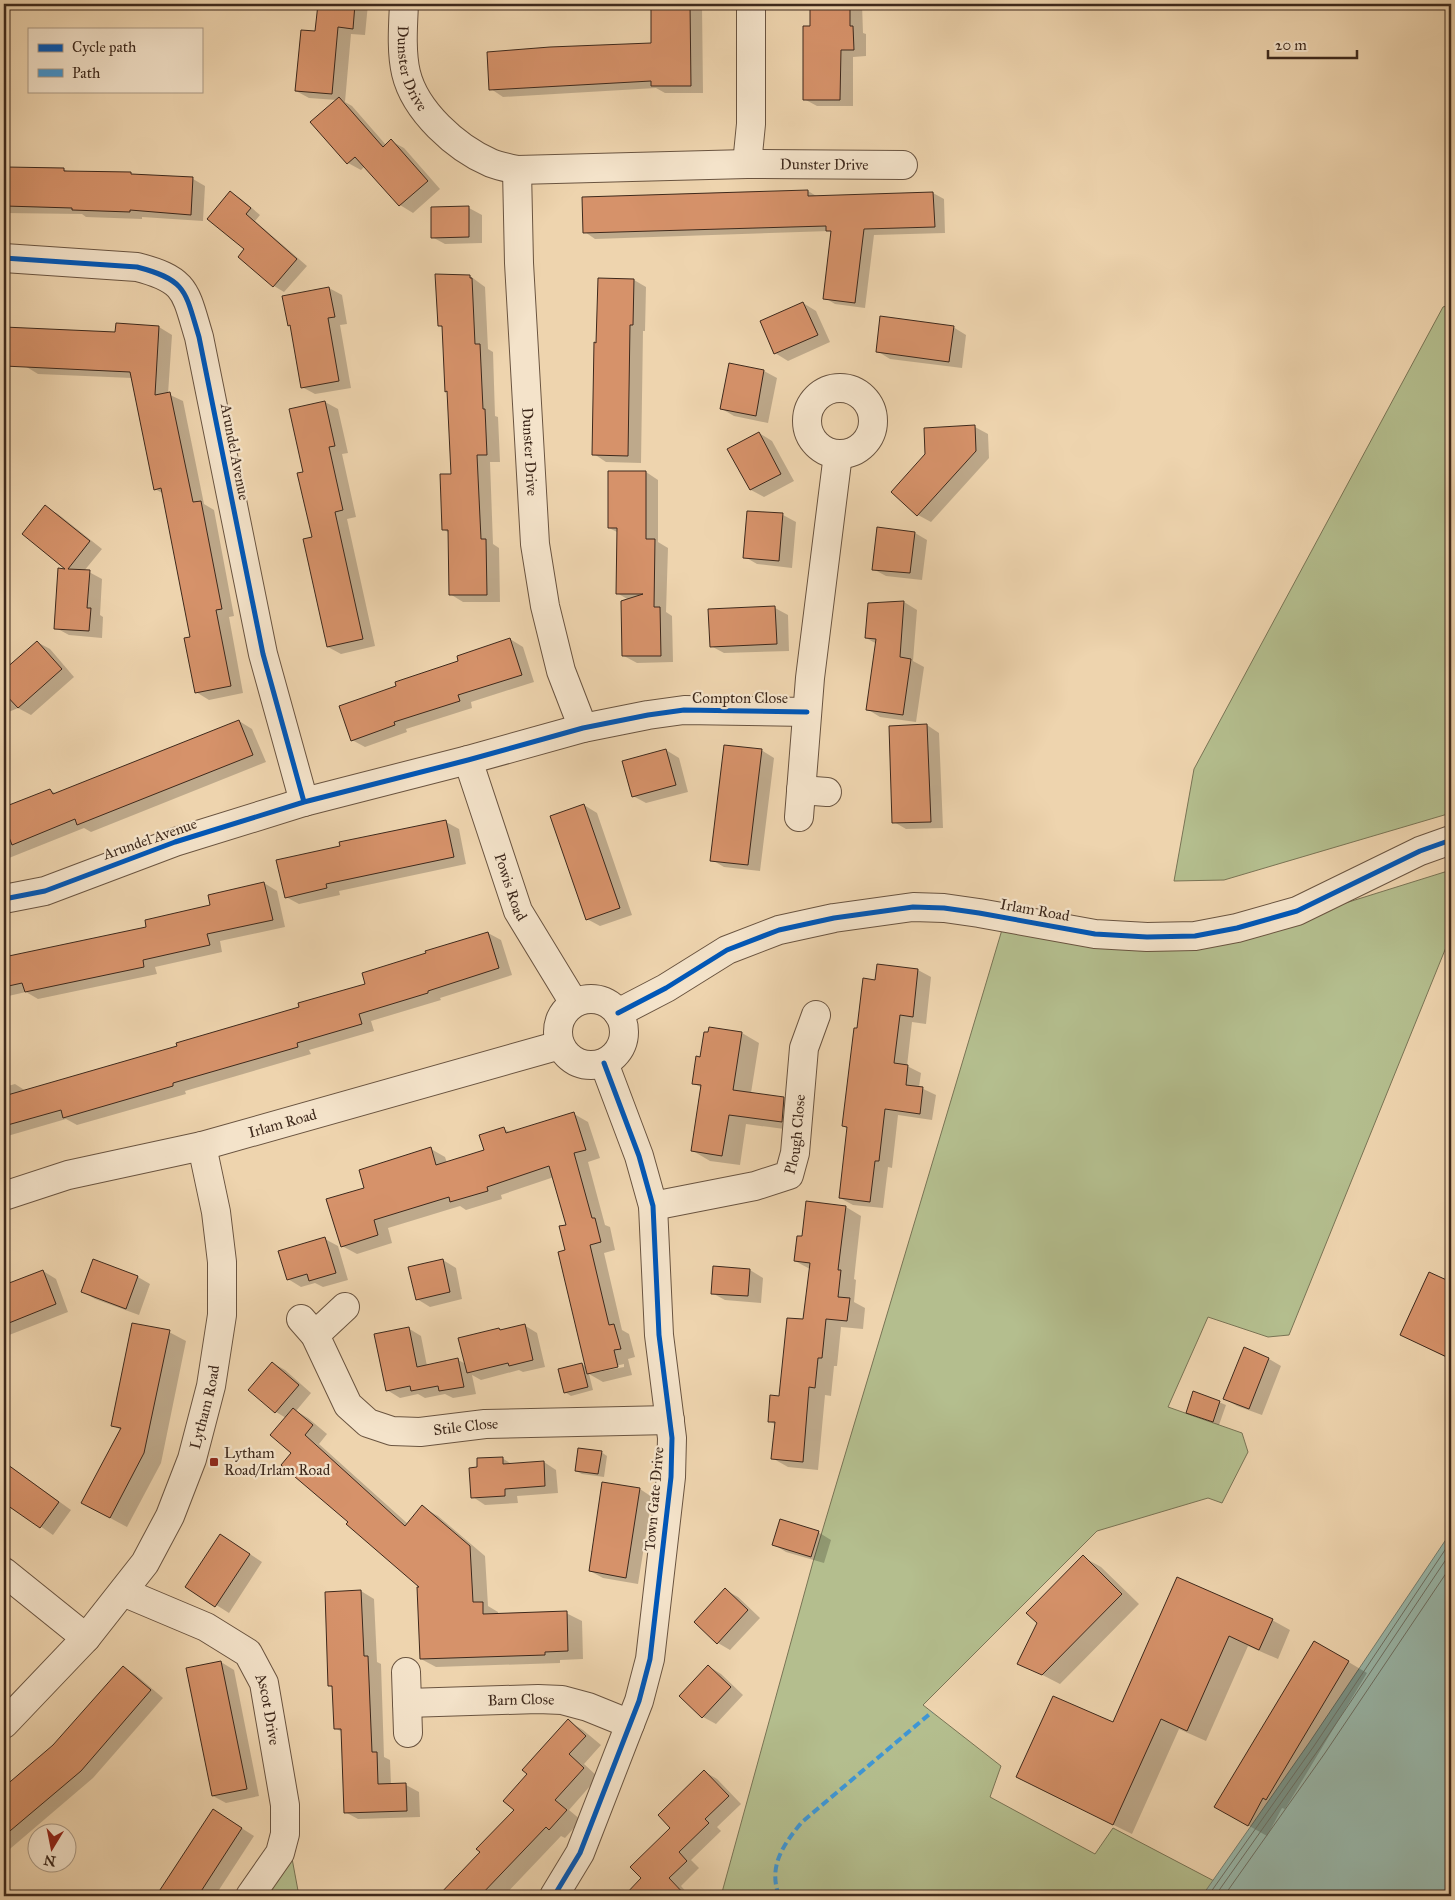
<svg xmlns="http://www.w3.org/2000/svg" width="1455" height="1900" font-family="'IM FELL Great Primer',serif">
  <rect width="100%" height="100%" fill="#eed4ae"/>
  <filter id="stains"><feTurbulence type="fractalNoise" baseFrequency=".004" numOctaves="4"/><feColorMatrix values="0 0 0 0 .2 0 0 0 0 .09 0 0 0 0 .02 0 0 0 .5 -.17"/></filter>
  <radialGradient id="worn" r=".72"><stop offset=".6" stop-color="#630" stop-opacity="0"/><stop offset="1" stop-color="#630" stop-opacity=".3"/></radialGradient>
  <path fill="#b4be8e" stroke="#797455" d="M1451 304V813L1224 880 1174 881 1194 769 1443 307Z
    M1451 870V935L1289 1335 1268 1337 1208 1317 1168 1407 1242 1433 1248 1452 1222 1503 1208 1498 1097 1531 923 1705 1001 1766 990 1797 1095 1854 1113 1828 1216 1882 1206 1896H721L813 1562 1007 913 1082 926 1291 920Z
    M291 1853 299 1896H263Z"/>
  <path fill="#99b8ab" stroke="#757f72" d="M1451 1532V1896H1202L1309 1743Z"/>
  <path fill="#0003" fill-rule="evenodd" d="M319 4H368L365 35 351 34 345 102 352 106 386 145 391 141 404 148 440 189 413 213 400 205 365 166 361 170 348 163 337 100 309 98 296 91 316 32Z
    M504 4H520V5Z
    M652 4H702L703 93H665L656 88 503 97 491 89 652 44Z
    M811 4H862L863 33 866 34V56L853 57V106H817L804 99 812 27Z
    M4 168 63 169 69 172 193 179 205 186 203 221 142 217V219L86 217 82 214 4 213Z
    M808 191 818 197 933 193 944 199 945 233 874 235 865 308 835 304 825 298 832 233 830 231 595 239 585 232Z
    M230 193 240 198 260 215 255 221 307 266 284 292 274 286 240 257 246 249Z
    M469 208 482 215V243L445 244 432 237Z
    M470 276 485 287 488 349 493 352 495 416 498 417 500 462H490L493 544 499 548 500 602H463L450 594 449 533 443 529 452 475 449 392 446 391 443 328 439 325Z
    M634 280 646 287 645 331H643L641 463 606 462 594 454 598 344Z
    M329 288 342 295 347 324 340 325 351 388 315 394 302 387 291 326 289 325Z
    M803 303 816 311 830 342 788 361 775 353Z
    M117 325 159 327 172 335 168 394 183 401 204 504 214 510 234 616 229 617 243 693 209 700 196 692 191 638 164 494 155 489 132 378 38 374 25 366 116 334Z
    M953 327 966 335 962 368 890 359 877 351Z
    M730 365 764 371 777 378 768 423 734 416 722 409Z
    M325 402 338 409 348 453 342 454 356 517 347 519 375 646 341 654 328 647 305 472Z
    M975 427 988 434 989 458 931 522 918 515 892 492Z
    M759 433 772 441 794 481 764 497 751 490Z
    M646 472 658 480V542L668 548 666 612 672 616 673 662 637 663 624 656 629 600 617 593 619 533 609 528Z
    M45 507 58 514 102 549 84 571 89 572 102 579 100 615 103 617 102 638 69 635 56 628 69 570 24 534Z
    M783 515 796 522 792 568 757 564 745 557Z
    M915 533 927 540 922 580 886 576 873 569Z
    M904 602 917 610 913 661 924 667 916 722 880 717 867 709 877 644 866 638 869 604Z
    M775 608 788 615 789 651 724 653 711 646Z
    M510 639 523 647 534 682 471 702 472 708 406 729 407 732 365 747 352 740 398 686Z
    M37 642 50 649 74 677 31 715 18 708 4 714V672Z
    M239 721 252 729 266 762 91 832 84 828 4 860V808L50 790 57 794Z
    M927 725 939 733 943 828 906 829 894 822Z
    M666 750 679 758 688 792 646 803 633 796Z
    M761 750 774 758 760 871 724 867 712 860Z
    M584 805 597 813 632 915 600 926 587 919Z
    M446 822 459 829 466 864 339 891 340 895 299 904 286 897Z
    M264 883 277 891 285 927 220 941 222 952 155 967 157 974 38 999 26 992 4 997V955L9 957 148 928 212 906Z
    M488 933 501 940 512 975 440 998 441 1000 371 1021 374 1031 309 1050 311 1054 185 1091 186 1094 77 1125 66 1119 4 1137V1087L15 1084 26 1091 179 1047 367 985 428 954Z
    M878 965 918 970 931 977 926 1024 912 1022 907 1066 921 1073 919 1087 936 1095 932 1120 898 1115 892 1168 888 1167 883 1208 853 1205 840 1198 848 1129 843 1126 859 1030 877 981Z
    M742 1033 759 1043 751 1093 784 1098 801 1108 799 1131 746 1124 740 1165 710 1161 693 1151 702 1088 693 1083 701 1058Z
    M574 1114 588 1122 600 1158 588 1162 605 1225 610 1227 615 1250 604 1253 622 1330 629 1334 635 1357 628 1359 632 1375 603 1382 589 1374 593 1390 571 1396 565 1392 582 1364 586 1367 567 1251V1226L554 1177 501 1195 502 1199 466 1210 460 1206 388 1228 392 1243 357 1254 342 1246 366 1189 431 1149 445 1157 447 1163 485 1151 504 1129 512 1133ZM624 1364V1367L598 1372V1370Z
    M807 1202 846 1207 861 1216 854 1279 856 1280 854 1302 865 1308 863 1329 841 1327 837 1366H834L831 1396 825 1395 818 1470 788 1467 772 1458 776 1425 769 1421 780 1397 804 1321 810 1269 795 1261 803 1237Z
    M325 1239 338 1246 348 1280 323 1287 315 1283 301 1287 288 1279Z
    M443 1260 456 1268 462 1299 430 1307 417 1299Z
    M714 1268 750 1270 763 1278 761 1303 725 1300 712 1293Z
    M43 1271 56 1279 68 1312 4 1337V1287Z
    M1430 1274 1451 1284V1360L1401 1335Z
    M138 1277 150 1284 139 1315 95 1299 83 1292Z
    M524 1325 537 1333 545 1367 523 1372 519 1370 481 1380 472 1375 476 1394 453 1398 445 1394 425 1398 418 1394 400 1398 387 1390 408 1328 421 1336 427 1366 458 1360 466 1364 499 1329 502 1331Z
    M169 1332 186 1341 161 1463 127 1527 99 1512 121 1430 112 1425Z
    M1269 1359 1281 1366 1262 1415 1237 1406 1225 1399Z
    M273 1363 285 1370 311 1393 296 1411 308 1418 327 1434 319 1444 408 1524 422 1507 438 1516 485 1556 488 1606 498 1612V1615L566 1613 582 1621 583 1659 560 1660V1663L436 1667 421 1659 422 1588 349 1522 293 1453 286 1418 276 1412Z
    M1194 1392 1226 1405 1219 1425 1187 1412Z
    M601 1452 607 1456 604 1477 582 1474 576 1471Z
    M502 1458 513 1465 544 1462 556 1470 558 1493 517 1496 518 1503 485 1505 473 1497 479 1468Z
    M4 1462 71 1510 53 1535 4 1501Z
    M640 1489 652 1497 638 1584 603 1578 590 1571Z
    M818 1532 831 1540 824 1563 786 1552 773 1544Z
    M233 1543 262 1562 229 1613 186 1586Z
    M1083 1557 1101 1567 1139 1604 1060 1684 1019 1663Z
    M1178 1578 1272 1620 1290 1630 1278 1659 1248 1646 1206 1741 1179 1729 1132 1834 1036 1787 1113 1724Z
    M725 1590 738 1597 760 1618 730 1650 718 1643Z
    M361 1591 374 1599 377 1662 381 1664 384 1757 390 1760 391 1785H406L419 1792 420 1817 358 1819 345 1812 342 1732 335 1728 333 1688 330 1686Z
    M1315 1642 1367 1673 1285 1809 1282 1808 1267 1836 1216 1807Z
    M221 1662 234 1670 259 1796 226 1803 213 1796Z
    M708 1666 721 1674 743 1695 716 1724 703 1717 681 1696Z
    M123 1667 136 1675 163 1698 93 1778 4 1854V1788L54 1746Z
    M568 1721 583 1730 601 1745 584 1764 598 1777 569 1810 581 1820 565 1838 561 1836 504 1896H439L481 1852 516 1810 529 1774Z
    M705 1772 717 1779 741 1804 717 1827 721 1831 691 1860 699 1868 681 1886 689 1895 688 1896H625L642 1878Z
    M213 1810 254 1836 215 1896H157Z"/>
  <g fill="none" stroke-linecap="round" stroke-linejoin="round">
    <path stroke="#6c7064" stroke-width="1" d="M1208 1896 1314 1746 1451 1541
      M1215 1896 1319 1749 1451 1552
      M1224 1896 1325 1753 1451 1566"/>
  </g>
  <path fill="#d6926a" stroke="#3e291c" d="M318 4H355L353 29 338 27 332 94 295 91 301 30 315 31Z
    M651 4H690L691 86H651V81L489 90 487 52 550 47 651 43Z
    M810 4H850V26H853L854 50H841L840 100H803V26H810Z
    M339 97 383 147 391 139 428 181 399 206 355 157 347 164 310 122Z
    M6 167 64 168V171L131 172V174L193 177 191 215 130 210V212L72 210V208L5 206Z
    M808 190V196L933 192 935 227 864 229 855 303 823 299 831 231H826V226L583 233 582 197Z
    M230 191 251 208 246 214 297 259 273 287 238 257 244 249 207 219Z
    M469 206V237L431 238V207Z
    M435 274 470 275V278H472L475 344H480L483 409H485L487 455H477L481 539H486L487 595H449L448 530H442L440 474H451L447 391 445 392 442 326H438Z
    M598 278 634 279 633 325H630L628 456 592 455 594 342 596 343Z
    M329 287 335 317 328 318 339 381 301 388 290 325 288 326 282 296Z
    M803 302 818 335 774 354 760 321Z
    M880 316 954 326 949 362 876 352Z
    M116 323 159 326 155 395 170 392 193 502 201 501 222 609 216 610 231 686 195 693 184 638 190 637 161 488 154 490 130 372 4 366V327L115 332Z
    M729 363 764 370 756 416 720 409Z
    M325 401 335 446 329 447 343 510 335 512 363 639 327 647 303 539 312 537 297 473 303 472 289 409Z
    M975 425 976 451 917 516 891 492 925 454 924 428Z
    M759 432 781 474 750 490 727 449Z
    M608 471H646V539H655L654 607H660L661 656H622L621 601 643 594H616L617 528H608Z
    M45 505 90 541 68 569 90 570 87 608H91L89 631 54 629 58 568 65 569 22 534Z
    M747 511 783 513 779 561 743 558Z
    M877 527 915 532 910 573 872 570Z
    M904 601 900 657 911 659 903 715 866 710 876 639 865 638 868 603Z
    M775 606 777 644 710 647 708 609Z
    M510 638 522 675 458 695 460 701 394 722 395 725 351 741 339 706 396 686 395 682 458 661 457 656Z
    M37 641 62 669 18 708 4 693V670Z
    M239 720 253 755 77 825 75 819 12 845 4 824V807L50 789 53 794Z
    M927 724 931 822 892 823 889 726Z
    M724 745 762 749 748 865 710 861Z
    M666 749 676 785 632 797 622 761Z
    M584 804 620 908 586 920 550 816Z
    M446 820 454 857 326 884 327 888 285 898 276 860 340 846 339 842Z
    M264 882 273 920 207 934 210 945 143 960 144 967 25 992 22 983 4 987V957L146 927 145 920 210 905 208 895Z
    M488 932 499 968 428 991V993L359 1014 362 1024 297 1043 298 1047 173 1083V1086L63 1118 61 1110 4 1126V1096L177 1046 176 1043 299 1007 298 1003 365 984 362 973 426 953 425 951Z
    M877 964 918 969 913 1017 900 1015 894 1063 908 1065 906 1085 923 1087 920 1114 885 1109 879 1161H875L870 1202 839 1198 847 1127 842 1126 854 1028H857L863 978 875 980Z
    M709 1027 742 1032 733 1090 784 1097 782 1122 729 1115 722 1156 691 1151 701 1085 692 1084 696 1056 700 1057 704 1032H708Z
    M574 1112 586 1150 574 1153 592 1218H595L601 1242 590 1245 609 1325 614 1324 621 1349 614 1350 618 1367 587 1374 558 1252 565 1250 559 1226 566 1225 549 1166 487 1187 488 1191 450 1202 449 1197 374 1220 378 1235 341 1247 326 1199 364 1188 359 1170 431 1147 436 1165 484 1150 479 1135 504 1127 506 1133Z
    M806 1201 846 1206 838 1270H841L838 1297 850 1298 847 1321 826 1319 822 1358H818L815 1388 809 1387 803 1462 771 1459 775 1422H768L770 1395 779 1396 787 1318 803 1319 810 1263 794 1261 797 1236H802Z
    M325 1237 336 1273 309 1281 307 1274 287 1280 278 1251Z
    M93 1259 138 1276 126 1309 81 1292Z
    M443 1259 450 1292 416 1300 408 1267Z
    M713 1266 750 1269 748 1296 711 1294Z
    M43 1270 56 1304 4 1325V1285Z
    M1429 1272 1451 1282V1359L1400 1335Z
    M132 1323 170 1330 144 1453 110 1518 81 1503 121 1428 111 1426Z
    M525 1324 533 1360 509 1366 508 1363 467 1373 458 1338 499 1328 500 1330Z
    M409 1327 417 1367 458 1358 464 1387 439 1391 438 1386 411 1391 410 1386 386 1391 374 1334Z
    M1244 1347 1269 1358 1249 1409 1223 1399Z
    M272 1362 299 1385 275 1413 248 1390Z
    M582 1363 588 1387 564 1393 558 1369Z
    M1193 1391 1220 1401 1213 1422 1186 1413Z
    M293 1408 313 1425 305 1435 405 1526 422 1505 470 1546 473 1602H483V1614L567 1611 568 1651 545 1652V1655L420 1659 417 1587H419L346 1524 348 1522 281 1465 291 1453 270 1435Z
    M578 1448 602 1451 598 1474 575 1471Z
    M503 1457V1464L544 1461 545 1486 505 1489V1496L471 1498 469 1468 477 1467V1458Z
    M4 1462 59 1502 40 1528 4 1503Z
    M602 1482 640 1488 626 1578 589 1571Z
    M780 1519 819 1531 811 1557 772 1545Z
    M220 1534 250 1554 215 1607 185 1587Z
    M1083 1555 1122 1594 1042 1675 1017 1664 1037 1623 1026 1613Z
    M1177 1577 1273 1619 1259 1650 1229 1636 1187 1731 1161 1719 1113 1825 1016 1777 1053 1696 1113 1722Z
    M725 1588 748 1610 717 1644 694 1622Z
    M361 1590 364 1656H368L372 1752H377L378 1784 406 1783 407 1811 344 1813 341 1729H334L332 1686H328L325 1592Z
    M1314 1641 1349 1661 1266 1800 1263 1798 1248 1826 1214 1807Z
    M221 1661 247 1789 212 1796 186 1668Z
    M708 1665 731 1687 702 1718 679 1696Z
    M123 1666 151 1690 81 1771 4 1836V1787L53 1745Z
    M568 1719 586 1736 569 1754 584 1768 555 1800 567 1810 549 1830 546 1827 480 1896H438L480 1852 476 1849 514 1810 503 1801 527 1774 522 1770Z
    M704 1770 729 1796 705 1819 709 1823 679 1852 687 1861 669 1878 686 1896H624L641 1878 630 1867 670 1828 658 1815Z
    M213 1809 242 1828 198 1896H156Z"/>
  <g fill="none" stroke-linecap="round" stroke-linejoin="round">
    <g stroke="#6a5440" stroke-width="30">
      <g id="minor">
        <path id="s1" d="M404 4C403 25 401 52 406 73 415 111 456 148 491 163 499 166 508 168 517 170L747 164 903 165"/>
        <path d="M747 164 751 124V4"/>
        <path id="s2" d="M517 170 519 263 535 544 545 606 561 671 583 728"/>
        <path d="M4 258 137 267C187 280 185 291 199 337L263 654 304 802"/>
        <circle cx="840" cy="421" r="33"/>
        <path id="s3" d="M468 760 518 911 574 1003"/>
        <path d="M801 790 827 792"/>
        <path d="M799 817 810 678 838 454"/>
        <path d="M4 899 45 891 175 842 304 802 468 760 583 728 648 715 684 710 807 712"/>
        <circle cx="591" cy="1032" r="33"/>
        <path d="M618 1013 666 988 727 950 779 930 834 918 913 907 944 908 979 913 1095 934 1147 937 1195 936 1237 928 1297 911 1420 851 1451 840"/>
        <path id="s4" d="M4 1196 68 1175 202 1146 560 1045"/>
        <path id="s5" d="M653 1206 755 1186 789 1175 795 1153 804 1048 816 1015"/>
        <path id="s6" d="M301 1319 315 1335 348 1405 368 1423 392 1431 420 1432 485 1424 670 1420"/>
        <path d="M315 1335 345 1307"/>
        <path d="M4 1572 86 1638"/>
        <path id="s7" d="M123 1592 206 1627 248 1653 264 1683 285 1805V1834L280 1853 250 1896"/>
        <path d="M406 1672 408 1733"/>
        <path id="s8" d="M407 1703 538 1699 562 1700 588 1707 630 1724"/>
        <path id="s9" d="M4 1724 86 1638 145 1563 170 1516 192 1459 211 1386 222 1315V1262L216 1212 202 1146"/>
        <path d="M554 1896 580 1853 639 1701 650 1659 671 1477 672 1438 659 1335 653 1206 639 1156 604 1063"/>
      </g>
    </g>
    <use href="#minor" stroke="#f4e3ca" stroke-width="28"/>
    <path stroke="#3f96d4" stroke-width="4" stroke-dasharray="8 4" stroke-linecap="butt" d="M1450 1515 1451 1513
      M779 1896C768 1866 783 1845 802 1822L932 1712"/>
    <g stroke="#f4e3ca" stroke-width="8">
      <path id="cycleway" d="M4 258 137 267C187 280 185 291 199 337L263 654 304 802
        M4 899 45 891 175 842 304 802 468 760 583 728 648 715 684 710 807 712
        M618 1013 666 988 727 950 779 930 834 918 913 907 944 908 979 913 1095 934 1147 937 1195 936 1237 928 1297 911 1420 851 1451 840
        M554 1896 580 1853 639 1701 650 1659 671 1477 672 1438 659 1335 653 1206 639 1156 604 1063"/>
    </g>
    <use href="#cycleway" stroke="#0057b8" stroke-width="5"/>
  </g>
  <rect fill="#8f2418" stroke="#f4e3ca" stroke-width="2" x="209" y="1457" width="10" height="10" rx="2.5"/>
  <g text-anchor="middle" stroke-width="4.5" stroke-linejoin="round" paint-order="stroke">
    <g font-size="15" fill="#3e291c" stroke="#f4e3ca">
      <text dy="5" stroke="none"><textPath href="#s1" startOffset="66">Dunster Drive</textPath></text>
      <text dy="5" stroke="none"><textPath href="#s1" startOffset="531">Dunster Drive</textPath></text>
      <text transform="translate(235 452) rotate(79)" y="5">Arundel Avenue</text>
      <text dy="5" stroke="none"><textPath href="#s2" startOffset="282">Dunster Drive</textPath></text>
      <text x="740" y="703">Compton Close</text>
      <text transform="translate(150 839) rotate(-19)" y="5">Arundel Avenue</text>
      <text dy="5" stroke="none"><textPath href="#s3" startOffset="134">Powis Road</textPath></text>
      <text transform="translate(1035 910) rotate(10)" y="5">Irlam Road</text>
      <text dy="5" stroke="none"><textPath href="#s4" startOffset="288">Irlam Road</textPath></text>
      <text dy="5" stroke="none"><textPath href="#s5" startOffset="181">Plough Close</textPath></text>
      <text dy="5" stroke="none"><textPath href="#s9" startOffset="382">Lytham Road</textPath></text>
      <text dy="5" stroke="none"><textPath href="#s6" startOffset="225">Stile Close</textPath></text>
      <text transform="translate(654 1499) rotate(-85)" y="5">Town Gate Drive</text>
      <text dy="5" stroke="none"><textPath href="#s8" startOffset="114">Barn Close</textPath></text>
      <text dy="5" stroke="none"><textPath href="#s7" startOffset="200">Ascot Drive</textPath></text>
    </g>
    <g font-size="15" fill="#3e291c" stroke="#f4e3ca" text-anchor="start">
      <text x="224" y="1458">Lytham<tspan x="224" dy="17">Road/Irlam Road</tspan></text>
    </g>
  </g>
  <rect width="1455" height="1900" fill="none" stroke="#eed4ae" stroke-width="20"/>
  <rect x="5" y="5" width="1445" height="1890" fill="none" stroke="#3e291c" stroke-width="2.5"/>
  <rect x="10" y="10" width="1435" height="1880" fill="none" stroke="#3e291c"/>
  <rect x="28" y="28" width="175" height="65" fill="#f4e3ca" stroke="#ab9984"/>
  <rect x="38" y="44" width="25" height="8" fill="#0057b8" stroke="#ab9984"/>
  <text x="72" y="52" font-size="15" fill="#3e291c">Cycle path</text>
  <rect x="38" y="69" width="25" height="8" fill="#3f96d4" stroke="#ab9984"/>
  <text x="72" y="78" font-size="15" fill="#3e291c">Path</text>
  <g transform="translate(52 1848) rotate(190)"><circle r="24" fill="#f4e3ca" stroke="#ab9984"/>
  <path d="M0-4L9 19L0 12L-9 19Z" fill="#8f2418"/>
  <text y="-8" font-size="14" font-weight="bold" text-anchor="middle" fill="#3e291c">N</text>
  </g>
  <path d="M1268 50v8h89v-8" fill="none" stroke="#3e291c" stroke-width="2.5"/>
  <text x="1275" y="50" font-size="15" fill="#3e291c" stroke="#f4e3ca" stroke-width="4" paint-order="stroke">20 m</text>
  <rect width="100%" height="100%" filter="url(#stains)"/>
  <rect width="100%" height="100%" fill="url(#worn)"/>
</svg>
